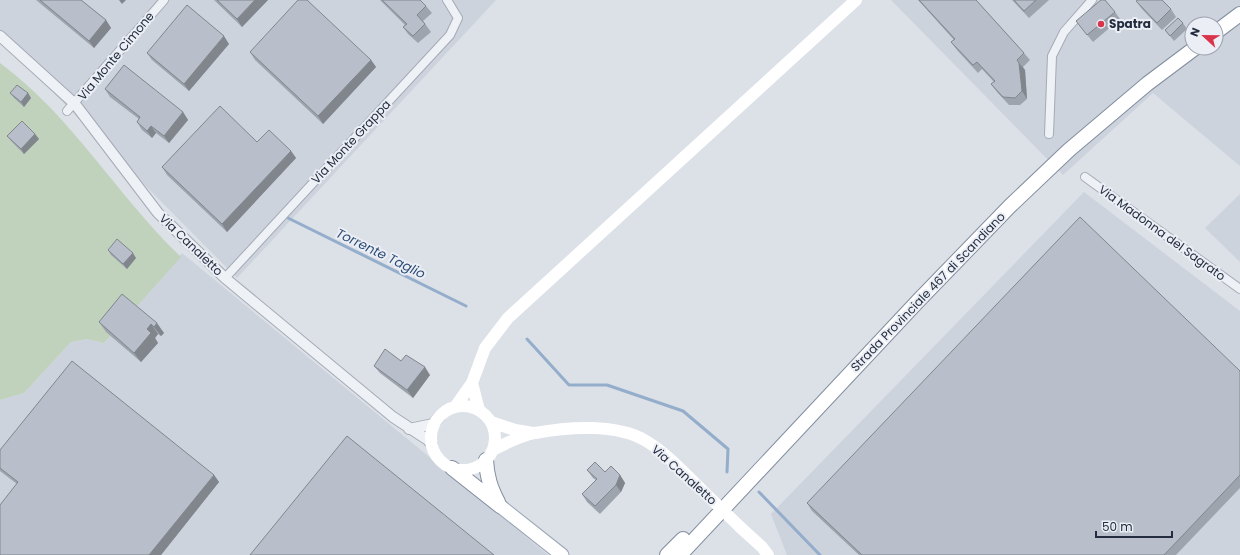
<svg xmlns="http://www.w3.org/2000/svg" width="1240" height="555" font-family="Poppins,sans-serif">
  <rect width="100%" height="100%" fill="#dce0e7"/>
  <path fill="#cdd3dd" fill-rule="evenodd" d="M0 0H496L237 278 0 39Z
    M891 0H1240V166L1153 93 1063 175ZM1192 24H1216V48H1192Z
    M1084 192 1240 311V555H787L771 514Z
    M1240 194V262L1205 228Z
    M182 253 548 555H0V400L24 393 71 342 87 339 104 343Z"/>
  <path fill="#c1d2bc" d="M0 63C72 116 117 196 181 257L104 343 87 339 71 342 24 393 0 400Z"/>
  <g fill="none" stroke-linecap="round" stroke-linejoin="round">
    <path stroke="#93adcb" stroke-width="3" d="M288 218 466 306
      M527 339 569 385H607L683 411 728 449 727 472
      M759 492 820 555"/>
    <g stroke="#a5aab5" stroke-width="10">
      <path id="minor" d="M67 111 164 0
        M1049 134 1052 56 1064 32 1092 0
        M1085 177 1240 289
        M225 278 450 35 458 18 447 0"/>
    </g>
    <g stroke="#a5aab5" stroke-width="12">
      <path id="tertiary" d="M0 36 75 104 158 213 225 278 393 417 428 440 432 445
        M409 429 433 424 440 416"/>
    </g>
    <g stroke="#9aa4b4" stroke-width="15">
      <path id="primary" d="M500 506 562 555"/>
    </g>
    <g stroke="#828d9f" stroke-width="16">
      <path id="trunk" d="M1216 32 1240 14
        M486 460C487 476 490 487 498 502
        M452 468 500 506
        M667 555 683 539
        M680 555 918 301 1010 206 1069 150 1147 84 1195 48"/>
    </g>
    <use href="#minor" stroke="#eef1f5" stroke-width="8"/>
    <use href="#tertiary" stroke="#eef1f5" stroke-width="10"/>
    <path stroke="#fff" stroke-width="12" d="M472 383 479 410
      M431 438a32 32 0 1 1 64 0a32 32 0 1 1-64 0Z
      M455 407 472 383 485 348 508 318 856 0
      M491 422 515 430 533 433
      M493 450C506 443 521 436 535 433 567 427 617 423 646 441 668 454 686 475 705 493
      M740 527 762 547 768 555"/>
    <use href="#primary" stroke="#fff" stroke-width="13"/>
    <use href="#trunk" stroke="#fff" stroke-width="14"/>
    <path stroke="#fff" stroke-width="12" d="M705 493 740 527"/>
  </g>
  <path fill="#9ea4ae" d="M36 0H81L106 20 111 28 94 48Z
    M214 0H268L242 27Z
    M380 0H420L426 6 432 13 423 21 431 32 418 43 408 34 403 27 405 25Z
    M918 0H976L1024 53 1030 60 1023 67 1025 70 1027 99 1020 105H1009L997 92 991 84 994 82 982 69 978 73 957 50 951 42 954 40Z
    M1012 0H1049L1029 18Z
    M1136 1 1171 9 1176 17 1162 30 1142 9Z
    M1115 12 1120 19 1093 42 1076 21Z
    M1183 23 1187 29 1174 41 1165 30Z
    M229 44 189 91 152 60 147 53Z
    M250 52 371 60 376 67 323 124 255 60Z
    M105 89 183 112 188 120 169 143 156 133 152 138 142 130 137 122 139 119 110 97Z
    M10 93H28L31 98 24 107 14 98Z
    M35 134 39 139 24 154 11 141 7 136Z
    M257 142 291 151 296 158 227 232 167 175 162 167Z
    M108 250 136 258 127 269 111 255Z
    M122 294 164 333 161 336 158 334 155 338 158 343 141 362 106 332 99 322Z
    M401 361 430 375 413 398 380 373 374 366Z
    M1240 371V488L1176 555H859L812 511 807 503Z
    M0 450 214 475 219 482 161 555H0L17 484 0 471Z
    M587 470 605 472 620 475 625 483 621 492 600 514 587 502 582 494 596 480 593 478Z"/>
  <path fill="#81868d" d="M119 0H126L122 4Z
    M255 0H268L242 27 237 19Z
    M106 20 111 28 94 48 89 41Z
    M224 36 229 44 189 91 184 84Z
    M371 60 376 67 323 124 318 116Z
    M1019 63 1025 70 1027 99 1022 91Z
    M28 93 31 98 24 107 21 102Z
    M183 112 188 120 169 143 164 136Z
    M151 126 156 133 152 138 147 131Z
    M35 134 39 139 24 154 21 149Z
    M291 151 296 158 227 232 222 224Z
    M133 253 136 258 127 269 123 264Z
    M157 323 164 333 161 336 154 327Z
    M151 324 158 334 155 338 158 343 141 362 134 353 147 329Z
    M425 367 430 375 413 398 407 390Z
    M214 475 219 482 161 555H149Z
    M620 475 625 483 621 492 616 485Z"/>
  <path fill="#b8bfca" stroke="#81868d" d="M40 0H81L106 20 89 41Z
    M217 0H255L237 19Z
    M298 0H307L371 60 318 116 250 52Z
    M382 0H420L426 6 417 15 425 24 413 36 403 27 407 24Z
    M919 0H976L1024 53 1017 60 1019 63 1022 91 1015 98 1003 97 991 84 995 81 977 62 973 65 951 42 955 39Z
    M1014 0H1036L1024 11Z
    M1101 0H1105L1115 12 1087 35 1076 21Z
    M1138 0H1162L1171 9 1157 23 1136 1Z
    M187 5 224 36 184 84 147 53Z
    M1178 18 1183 23 1170 36 1165 30Z
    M124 65 183 112 164 136 151 126 147 131 137 122 140 117 105 89Z
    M17 85 28 93 21 102 10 93Z
    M220 106 257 142 269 130 291 151 222 224 162 167Z
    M22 121 35 134 21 149 7 136Z
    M1080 217 1240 371V475L1164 555H862L807 503Z
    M117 239 133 253 123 264 108 250Z
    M122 294 157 323 154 327 151 324 147 329 151 333 134 353 99 322Z
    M385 349 401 361 406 355 425 367 407 390 374 366Z
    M72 361 214 475 149 555H0V505L18 482 0 468V450Z
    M347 436 494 555H250Z
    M595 462 605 472 611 466 620 475 616 485 595 506 582 494 597 479 587 470Z"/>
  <circle fill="#d93449" stroke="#ebeff5" stroke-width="1.5" cx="1101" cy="24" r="4"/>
  <g text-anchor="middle" stroke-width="4" stroke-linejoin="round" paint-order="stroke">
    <g font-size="12" font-weight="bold" fill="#242d3f" stroke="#ebeff5" text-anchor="start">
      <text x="1109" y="28">Spatra</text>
    </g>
    <g font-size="12" fill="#242d3f" stroke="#ebeff5">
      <text transform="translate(116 56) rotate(-50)" y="4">Via Monte Cimone</text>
      <text transform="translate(351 142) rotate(-47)" y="4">Via Monte Grappa</text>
      <text transform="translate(1162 233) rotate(36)" y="4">Via Madonna del Sagrato</text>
      <text transform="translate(191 245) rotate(44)" y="4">Via Canaletto</text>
      <text transform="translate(928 292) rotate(-46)" y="4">Strada Provinciale 467 di Scandiano</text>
      <text transform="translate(684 475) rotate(42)" y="4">Via Canaletto</text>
    </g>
    <g font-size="13" font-style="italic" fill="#2b4b76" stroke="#ebeff5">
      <text transform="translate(381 253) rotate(26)" y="5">Torrente Taglio</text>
    </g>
  </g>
  <g transform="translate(1204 36) rotate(292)"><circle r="19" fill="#ebeff5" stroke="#9ba1ac"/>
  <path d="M0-3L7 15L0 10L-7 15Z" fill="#d93449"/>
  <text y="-6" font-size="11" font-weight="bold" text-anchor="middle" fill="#242d3f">N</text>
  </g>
  <path d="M1096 531v6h76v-6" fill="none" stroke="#242d3f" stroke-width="2"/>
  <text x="1102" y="531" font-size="12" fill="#242d3f" stroke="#ebeff5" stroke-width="3" paint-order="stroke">50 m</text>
</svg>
